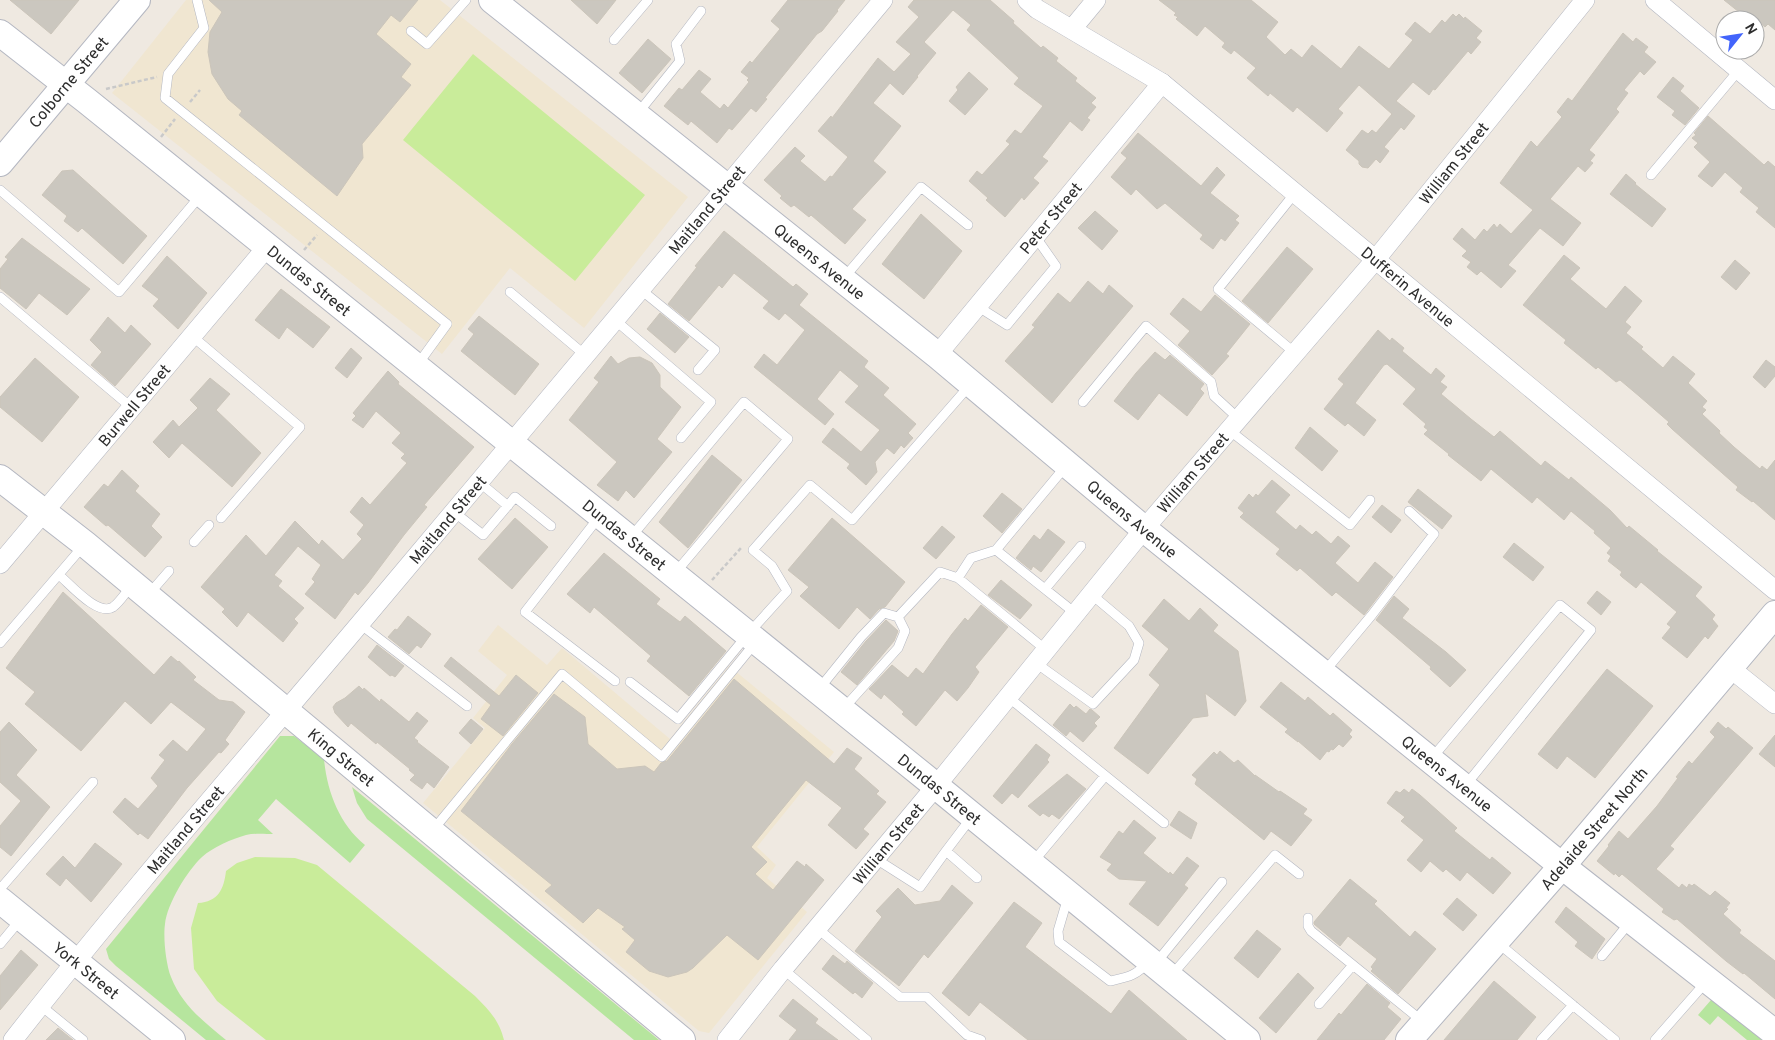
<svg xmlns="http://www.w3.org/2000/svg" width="1775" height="1040" font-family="Overpass,sans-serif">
  <rect width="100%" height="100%" fill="#efe9e1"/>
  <path fill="#f0e6d1" d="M186 0H440L688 197 584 328 510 268 442 354 112 93Z
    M498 625 547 665 562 648 670 739 729 666 834 752 757 847 776 865 767 878 807 912 709 1033 699 1031 423 803 485 728 473 718 507 675 478 651Z"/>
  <path fill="#b6e59e" d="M280 736H294L324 759C327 791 339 824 365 845L350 863 276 799 258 820 273 834C265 834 255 833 246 835 232 839 213 847 202 857 187 871 167 904 165 924 163 938 166 964 171 977 182 1005 203 1021 226 1040H206L116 966 109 959 106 949Z
    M352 787 659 1040H634L367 819 357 803Z
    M1711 1000H1714L1769 1040H1747L1718 1016 1710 1025 1698 1015Z"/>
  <path fill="#c9ec9a" d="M473 54 645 195 575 281 403 140Z
    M255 857 295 858 317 865 475 996C489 1010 499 1020 504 1040H266L217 1001 194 969 191 928 198 903C218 902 224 889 226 871L237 863Z"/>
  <path fill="#cbc7bf" stroke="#cbc5ba" d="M10 0H79L51 34Z
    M209 0H418L400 22 391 15 376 34 411 64 401 77 411 85 362 144 363 158 337 196 239 115 242 111 228 99 212 74 208 52 210 32 222 12Z
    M571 0H616L597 24Z
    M788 0H845L837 10 838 11 822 31 817 34 765 98 767 99 756 112 751 108 732 130 729 128 717 143 691 121 688 125 664 106 679 88 682 90 699 70 711 79 700 92 720 109 724 104 728 108 749 82 747 80 749 78 741 72 750 61 752 63 780 29 771 21Z
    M914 0H990L1014 21 1013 23 1041 48 1043 46 1058 58 1056 61 1077 78 1075 81 1096 98 1091 103 1096 107 1087 118 1090 120 1082 131 1070 121 1042 157 1048 161 1033 178 1039 183 1024 200 1022 197 1005 217 986 200 988 198 969 181 977 171 982 175 1010 144 1006 141 1015 130 1021 134 1043 106 1014 84 1019 78 967 30 971 25 953 10 924 42 936 53 917 76 918 77 903 95 890 83 873 103 901 126 873 161 886 172 852 209 866 220 845 244 811 215 809 217 794 205 791 207 780 198 782 196 764 180 795 147 805 156 800 161 825 182 830 176 832 177 848 157 818 131 831 116 832 118 878 58 894 72 911 54 896 42 919 17 908 7Z
    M1159 0H1251L1278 22 1266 37 1285 55 1291 49 1302 58 1312 45 1341 69 1359 46 1389 69 1413 40 1405 34 1415 22 1430 34 1442 20 1445 23 1453 14 1456 17 1459 14 1464 19 1465 17 1482 31 1476 38 1481 42 1471 54 1468 51 1435 90 1433 89 1429 95 1413 82 1396 101 1415 116 1404 130 1401 127 1384 147 1389 151 1380 163 1376 159 1368 168 1362 167 1359 164V161L1346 150 1362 130 1368 134 1372 130 1376 133 1392 114 1359 85 1338 109 1343 113 1327 132 1297 107 1293 112 1270 93 1268 96 1247 78 1256 68 1234 50 1231 54 1222 47 1225 43 1205 26 1197 36 1176 19 1178 17 1174 15 1176 13Z
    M1724 0H1775V30L1768 24 1765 27 1757 20H1749Z
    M1623 33 1633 42 1636 38 1648 47 1644 52 1656 62 1644 75 1640 71 1624 90 1628 93 1616 109 1619 112 1589 150 1595 155 1590 161 1593 163 1585 172 1578 166 1550 199 1581 223 1563 246 1540 228 1508 265 1516 271 1501 288 1481 271 1477 275 1467 267 1471 262 1462 256 1467 251 1453 239 1462 228 1475 240 1484 229 1487 232 1494 224 1497 228 1500 224 1511 234 1533 210 1500 183 1531 141 1537 147 1562 117 1557 112 1568 98 1572 101Z
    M648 39 671 59 642 93 619 73Z
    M969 72 988 89 965 115 949 101 958 90 956 87Z
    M1673 77 1684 86 1680 91 1699 108 1685 125 1672 115 1675 111 1657 97Z
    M1708 116 1764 165 1768 161 1775 167V228L1756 212 1759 208 1740 192 1743 188 1725 172 1712 187 1698 176 1710 162 1694 147 1698 143 1692 138 1696 135 1694 133Z
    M1138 133 1201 186 1217 167 1225 175 1210 193 1239 216 1235 220 1239 223 1225 241 1221 238 1213 249 1200 239 1203 235 1165 203 1157 209 1136 189 1131 195 1111 177 1127 158 1121 153Z
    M73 170 147 236 123 264 82 228 78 232 64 221 67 216 42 195 62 171Z
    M1626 174 1636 183 1635 184 1666 209 1652 227 1610 194Z
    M1095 211 1118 231 1102 250 1078 228Z
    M921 214 962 251 924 299 882 264Z
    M724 231 793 287 796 284 808 294 799 305 868 361 864 367 889 388 883 395 916 424 908 433 913 438 904 448 901 445 894 454 887 448 875 462 877 472 866 485 847 468 850 464 822 442 833 428 861 452 880 430 845 402 859 386 840 370 817 399 834 414 825 425 754 367 764 354 777 365 805 330 785 313 779 320 763 308 769 301 734 273 722 288 719 285 689 321 668 304 697 267 695 266Z
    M22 238 90 289 67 315 39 293 26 309 0 288V269L8 259 5 257Z
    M1287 247 1313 269 1268 323 1242 301Z
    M1564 255 1580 268 1570 279 1606 309 1625 286 1642 301 1625 322 1631 327 1626 333 1643 347 1641 349 1663 368 1673 356 1695 374 1688 383 1707 401 1702 407 1706 410 1702 414 1720 431 1719 433 1734 447 1760 469 1762 466 1767 470 1775 460V520L1753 501 1752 502 1736 490 1738 487 1672 429 1667 424 1669 422 1639 396 1620 380 1616 382 1598 367 1596 369 1564 343 1566 340 1523 305Z
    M167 256 207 293 178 329 153 306 159 299 142 286Z
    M1735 260 1750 273 1736 290 1721 277Z
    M1088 281 1103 294 1109 285 1133 306 1052 403 1005 361 1035 327 1032 325 1058 293 1070 303Z
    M281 289 330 327 313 348 287 327 279 339 255 320Z
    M1215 295 1250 324 1226 354 1229 356 1212 375 1178 345 1190 331 1170 314 1183 298 1201 312Z
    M660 313 689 337 675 353 647 329Z
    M479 316 539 364 515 395 461 351 474 334 468 329Z
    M108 317 125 333 131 325 151 344 115 386 91 365 102 352 90 340Z
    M1378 330 1390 341 1392 338 1404 348 1402 351 1426 371 1431 375 1436 368 1445 376 1440 382 1447 387 1441 394 1471 419 1494 437 1500 431 1541 466 1545 461 1569 480 1571 477 1610 510 1627 528 1629 526 1658 550 1657 551 1702 587 1695 596 1715 615 1712 619 1718 626 1708 639 1705 636 1687 658 1662 638 1671 627 1667 624 1677 612 1641 582 1636 588 1622 577 1620 575 1622 572 1608 561 1611 556 1607 553 1611 548 1594 533 1595 531 1571 511 1564 520 1537 497 1532 503 1491 469 1481 481 1448 455 1449 454 1424 434 1428 430 1424 427 1426 424 1403 404 1416 389 1387 364 1384 365 1355 403 1376 420 1364 436 1348 423 1345 426 1324 409 1344 384 1338 379Z
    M351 348 362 358 347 378 335 368Z
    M1155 352 1165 360 1170 355 1204 384 1200 389 1204 393 1187 416 1159 393 1138 420 1114 401 1136 373Z
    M611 356 618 364 629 358 640 357 652 363 660 375V387L681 407 657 439 672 452 634 498 626 490 618 501 597 485 617 462 569 420 599 382 594 378Z
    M35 358 79 397 42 442 0 407V397Z
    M1766 360 1775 367V376L1765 388 1753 377Z
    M388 371 399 382 398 384 474 447 424 505 427 507 404 535 368 583 358 595 355 592 335 619 305 594 315 582 312 579 321 565 298 546 274 575 282 581 278 586 304 608 294 619 298 623 283 642 248 612 237 627 222 612 225 609 201 587 246 535 266 556 295 521 319 545 322 540 343 560 362 539 357 534 364 525 350 512 362 497 370 505 407 463 401 458 405 454 392 443 401 433 376 411 363 428 352 420 356 416 353 413Z
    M210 378 230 394 216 410 261 453 232 487 182 443 169 458 153 442 173 420 179 427 198 408 190 400Z
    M1310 427 1338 451 1322 471 1295 448Z
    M712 455 742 480 688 548 659 522Z
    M122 470 139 486 135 491 160 514 151 526 162 537 145 557 108 525 106 526 84 507 104 484 108 487Z
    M1272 480 1290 495 1275 512 1296 530 1300 525 1312 535 1316 531 1331 544 1338 536 1350 546 1335 563 1358 583 1375 562 1393 577 1364 615 1336 592 1332 596 1300 568 1297 571 1276 554 1280 549 1240 517 1244 513 1238 508 1249 494 1253 498 1256 494 1258 496Z
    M1418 489 1452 516 1442 529 1408 502Z
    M1002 493 1022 509 1002 533 983 516Z
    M1382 505 1401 520 1391 533 1372 517Z
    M515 518 548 547 512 589 478 559Z
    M832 518 905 582 885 607 879 609 870 619 857 607 839 629 800 596 809 587 788 570Z
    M942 526 955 537 936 559 923 548Z
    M1048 529 1065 542 1041 572 1033 566 1031 570 1016 558 1034 535 1040 540Z
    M1514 543 1544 567 1533 581 1503 557Z
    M604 553 660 599 656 604 680 622 685 616 726 651 689 696 647 661 651 656 594 607 590 613 567 594Z
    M1001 580 1032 605 1020 619 988 595Z
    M1597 591 1611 602 1601 615 1587 603Z
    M63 592 154 675 171 656 178 662 179 661 196 677 193 680 219 700 233 702 245 712 225 740 229 744 221 753 219 752 187 788 148 839 140 833 138 835 113 812 125 798 138 809 158 786 151 778 165 760 159 755 173 740 187 752 206 729 171 702 151 724 125 701 81 751 25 704 35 692 6 668Z
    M1394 596 1409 609 1402 618 1446 652 1466 670 1450 687 1430 669 1431 667 1376 620Z
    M1164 599 1189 621 1200 608 1218 625 1213 631 1238 651 1246 701 1235 716 1205 693 1208 716 1193 718 1148 774 1114 748 1160 685 1149 675 1169 649 1142 626Z
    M981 605 1008 627 975 667 979 672 968 688 957 701 945 690 916 726 902 714 904 712 884 694 881 699 869 689 892 665 908 678 916 668 923 674 952 634 965 618 968 621Z
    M408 616 431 634 421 648 417 645 409 654 388 637 395 629 397 630Z
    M886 620 898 631 894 641 857 685 841 672 866 641Z
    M377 645 404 666 395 677 392 675 390 676 368 657Z
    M451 657 499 696 516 675 538 693 503 736 481 719 491 705 444 666Z
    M1607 669 1653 706 1595 778 1567 756 1557 769 1538 754Z
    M734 679 834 764 847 748 862 758 854 769 879 791 876 794 886 802 863 829 869 834 856 849 828 825 842 808 806 780 751 847 767 862 755 874 773 890 797 861 805 867 806 864 824 880 758 960 727 935 693 968 687 972 668 977 649 971 626 952 635 940 622 929 625 927 598 908 583 923 545 891 552 885 461 811 512 744 554 694 585 717 588 744 617 769 645 766 654 772 661 763 667 761Z
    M1281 682 1305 701 1308 697 1330 716 1333 713 1352 730 1349 734 1352 737 1343 747 1339 744 1333 750 1331 749 1329 752 1327 751 1320 760 1298 741V742L1285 732 1288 729 1260 707Z
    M359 686 363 690 364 688 380 702 381 699 409 722 417 712 428 721 414 738 418 741 417 742 449 767 434 788 427 782 422 789 410 780 415 775 409 770 410 769 377 742 376 744 351 723 348 727 335 713 333 707 336 703 345 698Z
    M1070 704 1074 708 1076 706 1086 714 1090 709 1092 710 1100 717 1094 723 1097 726 1083 742 1070 731 1066 736 1053 725Z
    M471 719 483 729 471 744 459 733Z
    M9 722 37 750 16 775 50 807 11 856 0 847V826L21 801 0 782V732Z
    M1718 722 1726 729 1728 727 1753 748 1670 846 1674 849 1656 869 1679 888 1682 884 1687 888 1689 884 1692 886 1694 884 1710 896 1715 891 1730 903 1726 908 1728 909 1723 914 1741 930 1739 933 1775 961V999L1744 973 1743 974 1726 961 1677 919 1674 920 1662 912 1664 909 1622 874 1619 877 1615 873 1614 875 1597 861 1609 846 1608 845 1619 831 1628 839 1657 806 1678 778 1676 777 1689 761 1692 764 1715 737 1710 732Z
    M1775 735V767L1759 754Z
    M1036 744 1050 755 1047 760 1049 762 1018 798 1012 793 1002 804 993 796Z
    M1220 751 1234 763 1238 760 1255 776V775L1279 792 1280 791 1307 809 1303 814 1312 820 1291 846 1271 831 1264 840 1195 784 1197 779 1192 775 1214 752 1217 755Z
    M1067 774 1086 789 1059 819 1052 814 1049 817 1043 813 1040 816 1028 806Z
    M1404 789 1409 793 1412 789 1420 795 1457 828 1454 831 1490 860 1492 857 1511 873 1493 894 1467 872 1460 881 1446 869 1443 872 1430 861 1421 872 1407 860 1424 840 1401 821 1405 817 1387 803 1396 791 1400 793Z
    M1179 811 1197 823 1191 839 1170 825Z
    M1134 820 1156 838 1143 853 1169 874 1170 872 1173 875 1187 857 1199 866 1184 885 1188 888 1158 926 1129 904 1147 881 1119 879 1107 870 1112 864 1100 857 1119 831 1123 834Z
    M95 843 122 864 91 902 66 878 60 886 46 874 63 856 75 868Z
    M1350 879 1377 901 1374 904 1410 937 1415 931 1436 949 1398 994 1371 971 1373 969 1371 967 1377 959 1348 936 1340 946 1314 924V922Z
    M952 885 973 903 928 958 924 954 899 986 855 951 882 917 876 911 898 888 915 905 940 901Z
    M1457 898 1477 915 1463 931 1443 914Z
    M1014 902 1042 923 1025 947 1111 1014 1129 990 1187 1040H1028L980 1002 969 1016 942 993Z
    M1566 907 1605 939 1592 959 1575 946 1578 942 1555 922Z
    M1257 930 1281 949 1258 978 1234 958Z
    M21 950 38 965 0 1010V976Z
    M833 955 845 964 847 961 873 983 862 998 855 992 853 994 822 969Z
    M1298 973 1314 988 1276 1033 1259 1018Z
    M1494 981 1536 1017 1517 1040H1444Z
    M1367 984 1390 1003 1387 1007 1401 1019 1384 1040H1317L1339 1013 1341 1015Z
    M793 999 818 1019 815 1023 838 1040H789L797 1030 779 1016Z
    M58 1028 73 1040H46Z"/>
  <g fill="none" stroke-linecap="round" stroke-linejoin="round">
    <g stroke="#b4b7c1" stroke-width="10">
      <path id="lane" d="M197 0 204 28 168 74 165 98 447 324 418 364
        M411 31 427 44 466 0
        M614 40 648 0
        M638 113 680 61 676 44 701 11
        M1651 175 1739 70
        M0 190 119 292 200 196
        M843 279 921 187 968 225
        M640 289 715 350 698 370
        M510 292 585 355
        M0 297 132 408
        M977 306 1007 325 1056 266 1035 236
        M615 320 711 402 681 438
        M192 336 300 427 221 518
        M1295 353 1218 289 1295 193
        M1083 402 1146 326 1211 382 1214 396 1239 419
        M1229 430 1350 525 1370 500
        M1065 467 996 550 1075 613
        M479 482 508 506
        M454 512 483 535 515 497 551 526
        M599 517 525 612 615 681
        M631 537 744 402 788 439 676 572
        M194 542 209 525
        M59 575C70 584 98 617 113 607 120 602 126 592 131 586
        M958 578 1046 650
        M1045 589 1081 546
        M149 594 169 571
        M898 617 940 572 958 578 971 558 996 550
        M360 624 467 706
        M0 643 84 545
        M1036 663 1093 704 1134 660 1139 643 1129 626 1091 594
        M1325 671 1371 616 1434 534 1409 511
        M630 682 678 719 748 634 787 591 772 566 753 550 810 485 852 520 970 385
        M819 689 861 637 884 613 898 617 905 631 898 648 844 708
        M1008 697 1164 823
        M1432 758 1560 605 1591 630 1465 786
        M433 830 562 674 662 757 755 643
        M946 851 971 818
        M876 859 920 887 946 851 977 878
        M1033 862 1105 776
        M0 889 93 782
        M1068 897 1058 931 1059 942 1110 981C1128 977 1136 976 1148 962
        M1308 918V926L1311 931 1422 1021
        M818 929 900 997H927L967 1035 981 1040
        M1498 943 1615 1040
        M0 944 20 920
        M1602 956 1630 922
        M1156 963 1222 882
        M783 969 867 1040
        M1171 976 1275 855 1299 874
        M1319 1004 1353 965
        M40 1005 83 1040
        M1541 1040 1573 1005
        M1655 1040 1706 982"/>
    </g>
    <g stroke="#b4b7c1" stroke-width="20">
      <g id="street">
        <path id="s1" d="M1027 0 1037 9 1162 83 1775 590"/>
        <path d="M1655 0 1775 100"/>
        <path d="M1072 29 1096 0"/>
        <path id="s2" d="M937 355 1162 83"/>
        <path id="s3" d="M0 564 267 247"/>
        <path d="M1730 668 1775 704"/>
        <path id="s4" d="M13 1040C132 888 260 743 384 595 551 397 716 197 883 0"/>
        <path id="s5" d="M727 1040 783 969 936 786 1144 529 1376 259 1585 0"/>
      </g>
    </g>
    <g stroke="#b4b7c1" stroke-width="28">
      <g id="secondary">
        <path id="s6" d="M492 0 937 355 1144 529 1562 866 1775 1033"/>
        <path id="s7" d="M0 33 87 101 936 786 1247 1040"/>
        <path id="s8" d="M0 163 137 0"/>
        <path id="s9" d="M0 478 85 544 682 1040"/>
        <path id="s10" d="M0 900 172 1040"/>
        <path id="s11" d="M1409 1040 1562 866 1775 614"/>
      </g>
    </g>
    <path stroke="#c9c9c9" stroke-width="2.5" stroke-dasharray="4 2.5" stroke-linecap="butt" d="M106 89 157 77
      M190 102 200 90
      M161 137 175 119
      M304 250 317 235
      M712 580 741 548"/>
    <use href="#lane" stroke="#fff" stroke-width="9"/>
    <use href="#street" stroke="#fff" stroke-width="19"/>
    <use href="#secondary" stroke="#fff" stroke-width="26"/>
  </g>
  <g text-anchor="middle" stroke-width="4" stroke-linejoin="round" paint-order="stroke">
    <g font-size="16" fill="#2e2e2e" stroke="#fff">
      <text dy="6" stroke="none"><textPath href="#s8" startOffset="106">Colborne Street</textPath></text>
      <text dy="6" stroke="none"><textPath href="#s5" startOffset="1139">William Street</textPath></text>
      <text dy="6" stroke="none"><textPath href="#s4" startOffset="1082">Maitland Street</textPath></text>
      <text dy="6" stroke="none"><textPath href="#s2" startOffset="178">Peter Street</textPath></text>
      <text dy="6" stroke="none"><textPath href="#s6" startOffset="419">Queens Avenue</textPath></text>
      <text dy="6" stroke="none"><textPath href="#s7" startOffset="396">Dundas Street</textPath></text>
      <text dy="6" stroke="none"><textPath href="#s1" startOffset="478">Dufferin Avenue</textPath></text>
      <text dy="6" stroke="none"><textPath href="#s3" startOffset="208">Burwell Street</textPath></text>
      <text dy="6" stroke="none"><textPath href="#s5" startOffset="734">William Street</textPath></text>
      <text dy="6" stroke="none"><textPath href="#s6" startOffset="824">Queens Avenue</textPath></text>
      <text dy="6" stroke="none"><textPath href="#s4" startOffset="678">Maitland Street</textPath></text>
      <text dy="6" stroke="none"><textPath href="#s7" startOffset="801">Dundas Street</textPath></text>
      <text dy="6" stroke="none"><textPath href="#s9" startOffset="441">King Street</textPath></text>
      <text dy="6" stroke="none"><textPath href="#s6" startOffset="1229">Queens Avenue</textPath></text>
      <text dy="6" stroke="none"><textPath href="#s7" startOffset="1206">Dundas Street</textPath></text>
      <text dy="6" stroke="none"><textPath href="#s4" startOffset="272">Maitland Street</textPath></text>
      <text dy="6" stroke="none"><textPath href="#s11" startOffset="281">Adelaide Street North</textPath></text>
      <text dy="6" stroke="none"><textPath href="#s5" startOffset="254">William Street</textPath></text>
      <text dy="6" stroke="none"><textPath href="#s10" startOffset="111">York Street</textPath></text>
    </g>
  </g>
  <g transform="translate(1740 35) rotate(60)"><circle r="24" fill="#ffffff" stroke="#ababab"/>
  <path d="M0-4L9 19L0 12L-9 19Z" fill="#4264fb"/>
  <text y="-8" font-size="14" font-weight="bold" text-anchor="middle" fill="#2e2e2e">N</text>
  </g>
</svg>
